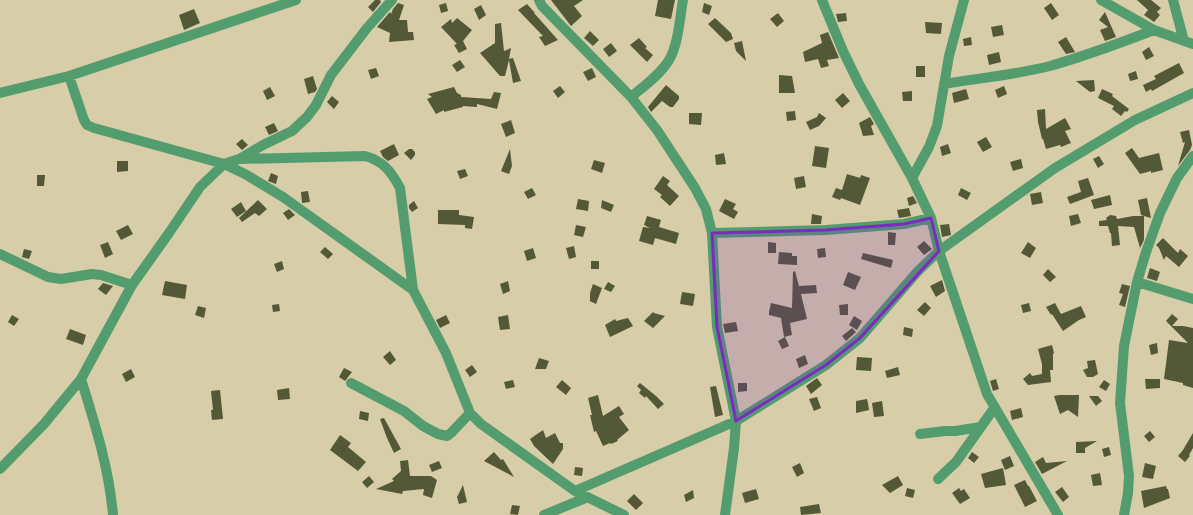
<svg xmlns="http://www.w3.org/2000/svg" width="1193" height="515" font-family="Signika,sans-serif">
  <rect width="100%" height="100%" fill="#d7cda8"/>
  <path fill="#535837" d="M375 0H380L381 2 373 12 368 7Z
    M551 0H583L574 6 582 16 571 26Z
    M658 0H675L671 19 655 16Z
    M1137 0H1151L1161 8 1157 12 1160 15 1154 22 1144 15 1148 10Z
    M398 3 404 5 399 20H407L408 32H413L414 40 389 42 390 33 377 27 390 12 391 14 393 9Z
    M446 3 448 11 441 13 439 5Z
    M704 3 712 6 709 15 702 12Z
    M1051 3 1059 15 1052 20 1044 8Z
    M527 4 535 13H534L558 40 545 46 539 37 543 36 518 10Z
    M481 5 486 15 479 20 474 9Z
    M194 9 200 23 184 30 179 15Z
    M1105 12 1116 37 1105 41 1100 30 1108 27 1099 20Z
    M778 13 784 21 777 27 770 19Z
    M846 13 847 21 838 22 836 14Z
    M457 18 472 30 463 41 467 49 459 53 454 45 457 44 441 27 451 19 452 23Z
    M715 18 731 33 733 39 726 42 708 24Z
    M925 22 942 23 941 34 926 33Z
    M501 23 504 51 511 48 509 59 513 58 521 81 513 83 509 60 505 76H500L480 53 495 43V24Z
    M1002 25 1004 35 993 37 991 27Z
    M590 31 599 40 593 46 584 38Z
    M828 32 839 58 827 60 829 66 821 68 818 59 805 62 803 52 822 43 820 35Z
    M971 37 972 45 964 46 963 39Z
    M1066 37 1075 52 1066 54 1058 42Z
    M639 38 647 47 645 48 653 55 647 62 630 45Z
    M742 41 746 61 736 51 734 43Z
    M611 43 617 51 609 57 603 49Z
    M1149 47 1154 56 1146 60 1142 52Z
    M999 52 1001 62 989 65 987 55Z
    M460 60 465 67 457 72 452 65Z
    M1179 63 1184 73 1152 91 1151 89 1146 92 1143 85 1156 79 1154 76Z
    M916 66H925V77H916Z
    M376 68 379 76 371 79 368 70Z
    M592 68 596 77 588 81 583 72Z
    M1136 71 1138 79 1130 81 1128 74Z
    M779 75 792 76 795 93H779Z
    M313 76 317 89 315 92 308 94 304 79Z
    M1094 80 1095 91 1090 92 1076 81Z
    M666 85 679 96V99L673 107H670L662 101 651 112 648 107Z
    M560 86 565 92 558 98 553 91Z
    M1004 86 1007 94 998 98 995 90Z
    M270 87 275 96 267 100 263 91Z
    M454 87 457 93 461 95V97L491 99 494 92 501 93 497 109 477 104V107L463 106V107L444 112V110L436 114 427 99 432 97 428 94Z
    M966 89 969 99 954 103 952 93Z
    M1102 89 1113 94 1112 96 1129 109 1127 112 1125 111 1121 116 1112 109 1114 106 1098 98Z
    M912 91V101H903L902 92Z
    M843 93 850 101 842 108 835 100Z
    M332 96 339 102 334 109 327 102Z
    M1045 109 1046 129 1065 118 1071 129 1065 131 1071 143 1061 147 1060 145 1046 149 1043 139H1042L1038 122 1037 110Z
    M795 111 796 120 787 121 786 112Z
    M689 113H702L701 125 689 124Z
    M819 113 826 118 819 126 810 130 806 122 817 117Z
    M870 117 874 124 871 126 874 135 863 136 859 123Z
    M511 120 515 133 506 137 501 124Z
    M274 123 278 131 269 135 265 127Z
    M1189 130 1192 145 1190 150 1178 166 1185 142 1183 143 1180 132Z
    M986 137 992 147 983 152 977 142Z
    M242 139 248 145 242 150 236 144Z
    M394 144 399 155 388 161 383 157 380 151Z
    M948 144 951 153 942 156 940 147Z
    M815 146 829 148 826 168 812 166Z
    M1132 148 1139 158 1159 153 1163 170 1151 173V171L1140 174 1125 153Z
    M409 149H412L415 152V155L411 160 404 153Z
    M510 149 512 166 509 174 501 171Z
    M724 153 726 164 716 165 715 155Z
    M1099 156 1104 164 1098 168 1093 159Z
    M1021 159 1023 168 1013 171 1010 162Z
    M594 160 605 163 602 173 591 169Z
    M117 161H128V171L117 172Z
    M465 169 468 176 460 179 457 171Z
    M271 173 278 176 276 184 268 181Z
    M847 174 860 178 861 175 870 178 860 205 841 198 840 200 832 197 836 188 842 190Z
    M37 175H45L44 186H37Z
    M663 176 670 181 667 185 679 196 670 206 660 197 662 195 654 189Z
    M804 176 806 187 796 189 794 178Z
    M1088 178 1094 195 1070 204 1067 197 1081 192 1078 181Z
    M532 188 536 195 528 199 524 192Z
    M961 188 971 193 967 200 958 195Z
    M308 191 310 202 302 203 301 192Z
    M1041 192 1043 203 1032 205 1030 194Z
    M1110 195 1112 205 1094 209 1091 200Z
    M913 196 917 203 909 206 907 198Z
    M1147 198 1151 218 1144 216V240L1140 248 1134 227 1118 226 1120 245 1112 246 1111 233H1110L1108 226H1099V221L1107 220 1106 218 1110 215 1116 216 1117 219 1133 216H1144L1141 215 1138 200Z
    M578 199 589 201 588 211 576 209Z
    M725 199 736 204 733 209 738 212 734 219 719 211Z
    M258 200 267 209 259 216 255 213 242 222 239 218Z
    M602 200 614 205 611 212 601 208Z
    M414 201 418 208 412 212 409 208V205Z
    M241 202 246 211 237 217 231 209Z
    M909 208 911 216 899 218 897 210Z
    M289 209 295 215 288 220 283 213Z
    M438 210H459V215L474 217 472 229 465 228V225L438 224Z
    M812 214 822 216 821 224H811Z
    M1078 214 1081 223 1071 226 1069 216Z
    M647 216 661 220 659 227 679 233 676 244 655 238 653 245 639 241 643 227 650 228 644 225Z
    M949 224 951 235 942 237 940 225Z
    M128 225 133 234 121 240 116 231Z
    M576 225 586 227 583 237 574 235Z
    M888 232 896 233 895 245H888Z
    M1163 238 1178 253 1180 249 1188 256 1179 267 1166 256 1164 260 1159 248 1156 245Z
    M924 241 932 249 924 255 917 247Z
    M108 242 113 254 105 258 100 245Z
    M768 242 776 243V253H768Z
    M1028 242 1036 248 1030 258 1021 253Z
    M574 246 576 257 569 259 566 248Z
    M325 247 333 254 328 259 320 252Z
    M533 248 536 258 527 261 524 251Z
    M825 248 826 257 818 258 817 249Z
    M24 249 32 251 29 259 22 257Z
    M779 252 792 253V256H797V265L778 264Z
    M863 253 893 260 891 268 861 259Z
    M282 261 284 269 277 272 274 264Z
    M591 261H599V269H591Z
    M1150 268 1160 272 1157 281 1147 278Z
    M1048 269 1056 277 1050 282 1043 275Z
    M795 271 799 286 816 285 817 293 801 294 807 319 790 323 792 335 784 337 781 318 769 315V312L771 303 792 308 793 272Z
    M848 272 861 277 855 290 843 285Z
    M942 280 945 291 936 297 930 286Z
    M165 281 187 285 185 299 162 295Z
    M508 281 510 291 503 294 500 284Z
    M608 282 615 286 611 292 604 289Z
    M103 283 113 286 106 295 98 289Z
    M593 284 602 288 596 304 590 301V293Z
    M1122 284 1130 286 1125 307 1119 305 1123 294 1119 293Z
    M682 292 695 294 693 306 680 304Z
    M925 302 931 308 924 316 917 310Z
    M1029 303 1031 311 1023 313 1021 305Z
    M1055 303 1061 314 1081 306 1086 317 1079 320 1063 331 1052 314 1051 315 1046 307Z
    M279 304 280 311 273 312 272 305Z
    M848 304V315H840L839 305Z
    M198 306 206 308 204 318 195 315Z
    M653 312 654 313 665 316 653 328 644 321Z
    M1172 314 1178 319 1172 326H1183L1193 328V388L1183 385V383L1164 379 1169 340 1188 343 1166 321Z
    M12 315 19 319 14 326 8 322Z
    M446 315 450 323 440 328 436 320Z
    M508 315 510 329 500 330 498 317Z
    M854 316 862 321 857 330 849 325Z
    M628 318 633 326 610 337 605 325 615 319 616 321Z
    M736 322 738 331 725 333 723 324Z
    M904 327 913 329 912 337 903 335Z
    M852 328 856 332 846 341 842 336Z
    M70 329 86 335 83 345 66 339Z
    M785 337 789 346 782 349 778 341Z
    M1157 343 1158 353 1151 355 1149 345Z
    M1052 345 1054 353 1053 354V370H1050L1051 382 1028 385 1023 379 1030 373 1032 376 1042 374V364L1038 349Z
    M390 351 396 360 390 365 383 357Z
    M805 355 808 364 799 368 796 359Z
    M857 357 872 358 871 371 856 370Z
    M539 358 549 361 546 369H535Z
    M1095 360 1098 374 1093 377H1087L1083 370 1088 368 1087 361Z
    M472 365 477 372 470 377 465 370Z
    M898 367 900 375 887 378 885 371Z
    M344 368 352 372 345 381 339 377Z
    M131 369 135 377 126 382 122 374Z
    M817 378 822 385 811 394 806 386Z
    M996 379 999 389 993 391 990 381Z
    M1145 379H1160V388L1146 389Z
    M513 380 515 387 506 389 504 382Z
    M562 380 571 388 566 395 556 387Z
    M1104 380 1110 384 1106 391 1099 387Z
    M640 383 656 396 664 404 658 409 646 396 645 398 639 393 641 390 637 386Z
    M738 383H747V391L738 392Z
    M716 386 723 415 715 417 710 387Z
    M289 388 290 399 278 400 277 390Z
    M220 390 223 419 212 420 211 410H213L211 391Z
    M598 395 603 416 619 406 624 414 619 417 629 430 617 440 618 441 611 444 610 443 603 446 596 431 594 432 590 415H592L588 398Z
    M1059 395H1079L1078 417 1068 410 1060 414 1054 396Z
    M1089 396H1098L1102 401 1096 406Z
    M817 397 821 408 814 411 809 399Z
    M867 399 868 403 869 410 856 413V401Z
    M882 401 884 416 874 417 872 403Z
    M1021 408 1023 417 1012 420 1010 411Z
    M360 411 369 413 368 421 359 419Z
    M384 418 401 449 394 453 387 438 380 419Z
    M543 430 546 438 555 433 560 443H563V449L553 464 534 446 530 439Z
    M1150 431 1155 437 1149 442 1144 436Z
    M1193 433V448L1189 455 1190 456 1185 462 1178 456 1183 450Z
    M340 435 351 443 348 447 366 462 358 471 330 450Z
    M1097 441 1085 448V453H1076V442Z
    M1109 447 1111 455 1104 457 1102 449Z
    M494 452 501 460 503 459 514 477 484 461Z
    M972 452 979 457 974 463 968 458Z
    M1010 456 1014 466 1005 470 1001 460Z
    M1043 457 1046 463 1067 461 1042 474 1035 462Z
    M408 460 410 476H431L437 480 432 498 423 495 424 489 403 491 402 494 376 489 394 481 392 479 401 471 400 461Z
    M439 461 442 468 432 472 429 465Z
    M800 463 804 473 797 477 792 467Z
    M1145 463 1156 466 1153 479 1142 477Z
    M575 467 583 468 582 476 574 475Z
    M1003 468 1006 485 985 488 981 474Z
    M1100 473 1102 485 1093 486 1091 475Z
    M369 476 374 482 367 488 362 482Z
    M898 476 903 485 890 493 882 485Z
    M1025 480 1028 486H1029L1037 501 1025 507 1014 485Z
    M463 485 467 502 459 504 457 497Z
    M1166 486 1167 489H1168L1170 498 1144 508 1141 491Z
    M1062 487 1069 497 1063 502 1055 492Z
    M907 488 915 490 913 498 905 496Z
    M959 488 961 491 964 489 970 498 960 504 952 493Z
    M756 489 759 499 745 503 742 493Z
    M693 490 694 498 686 502 684 495Z
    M634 494 643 503 636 510 627 501Z
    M819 504 821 513 801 515 800 507Z
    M512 505 520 506 518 515 510 514Z"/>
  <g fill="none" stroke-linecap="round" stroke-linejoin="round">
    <path stroke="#539c6e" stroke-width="10" d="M539 0 542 6 631 97 657 130 695 188 706 209 712 233 717 327 736 421 734 448 725 515
      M822 0 843 51 859 84 912 178 931 218 939 251 987 394 1058 515
      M1101 0 1154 30 1193 44
      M1173 0 1184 41
      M69 76 84 120 87 125 94 128 224 164 245 174 283 197 413 290 446 353 470 413 481 424 575 491 624 515
      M944 84C979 78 1015 75 1050 66 1085 56 1120 43 1154 30
      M0 93 69 76 296 0
      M631 97C643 87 661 74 669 60 678 46 680 17 683 0
      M241 158 263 145 292 131 307 117 316 105 331 75 367 28 392 0
      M912 178 929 147 937 126 949 56 964 0
      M712 233 826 230 904 224 931 218
      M0 254 48 277 61 279 92 274 101 275 132 285
      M1137 282 1193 299
      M81 379C95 424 109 468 113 515
      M351 383 404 411 423 426 438 434 447 436 451 433 470 413
      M920 434 945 431H955L981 427
      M0 469 44 424 81 379 132 285 169 233 200 187 224 164 239 159 365 156C383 161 391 171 400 188L413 290
      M938 479 956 462 995 407
      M575 491 736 421 826 365 860 338 918 271 939 251 1055 168 1135 120 1193 93
      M544 515 588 497
      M1124 515 1128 493 1129 476 1120 403 1124 346 1137 282 1146 252 1160 213 1177 178 1193 156"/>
  </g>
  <path fill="#7b2cbf" fill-opacity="0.2" stroke="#7b2cbf" stroke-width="3" stroke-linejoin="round" d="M931 218 939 251 860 338 826 365 736 421 717 327 712 233 826 230 904 224Z"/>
</svg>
